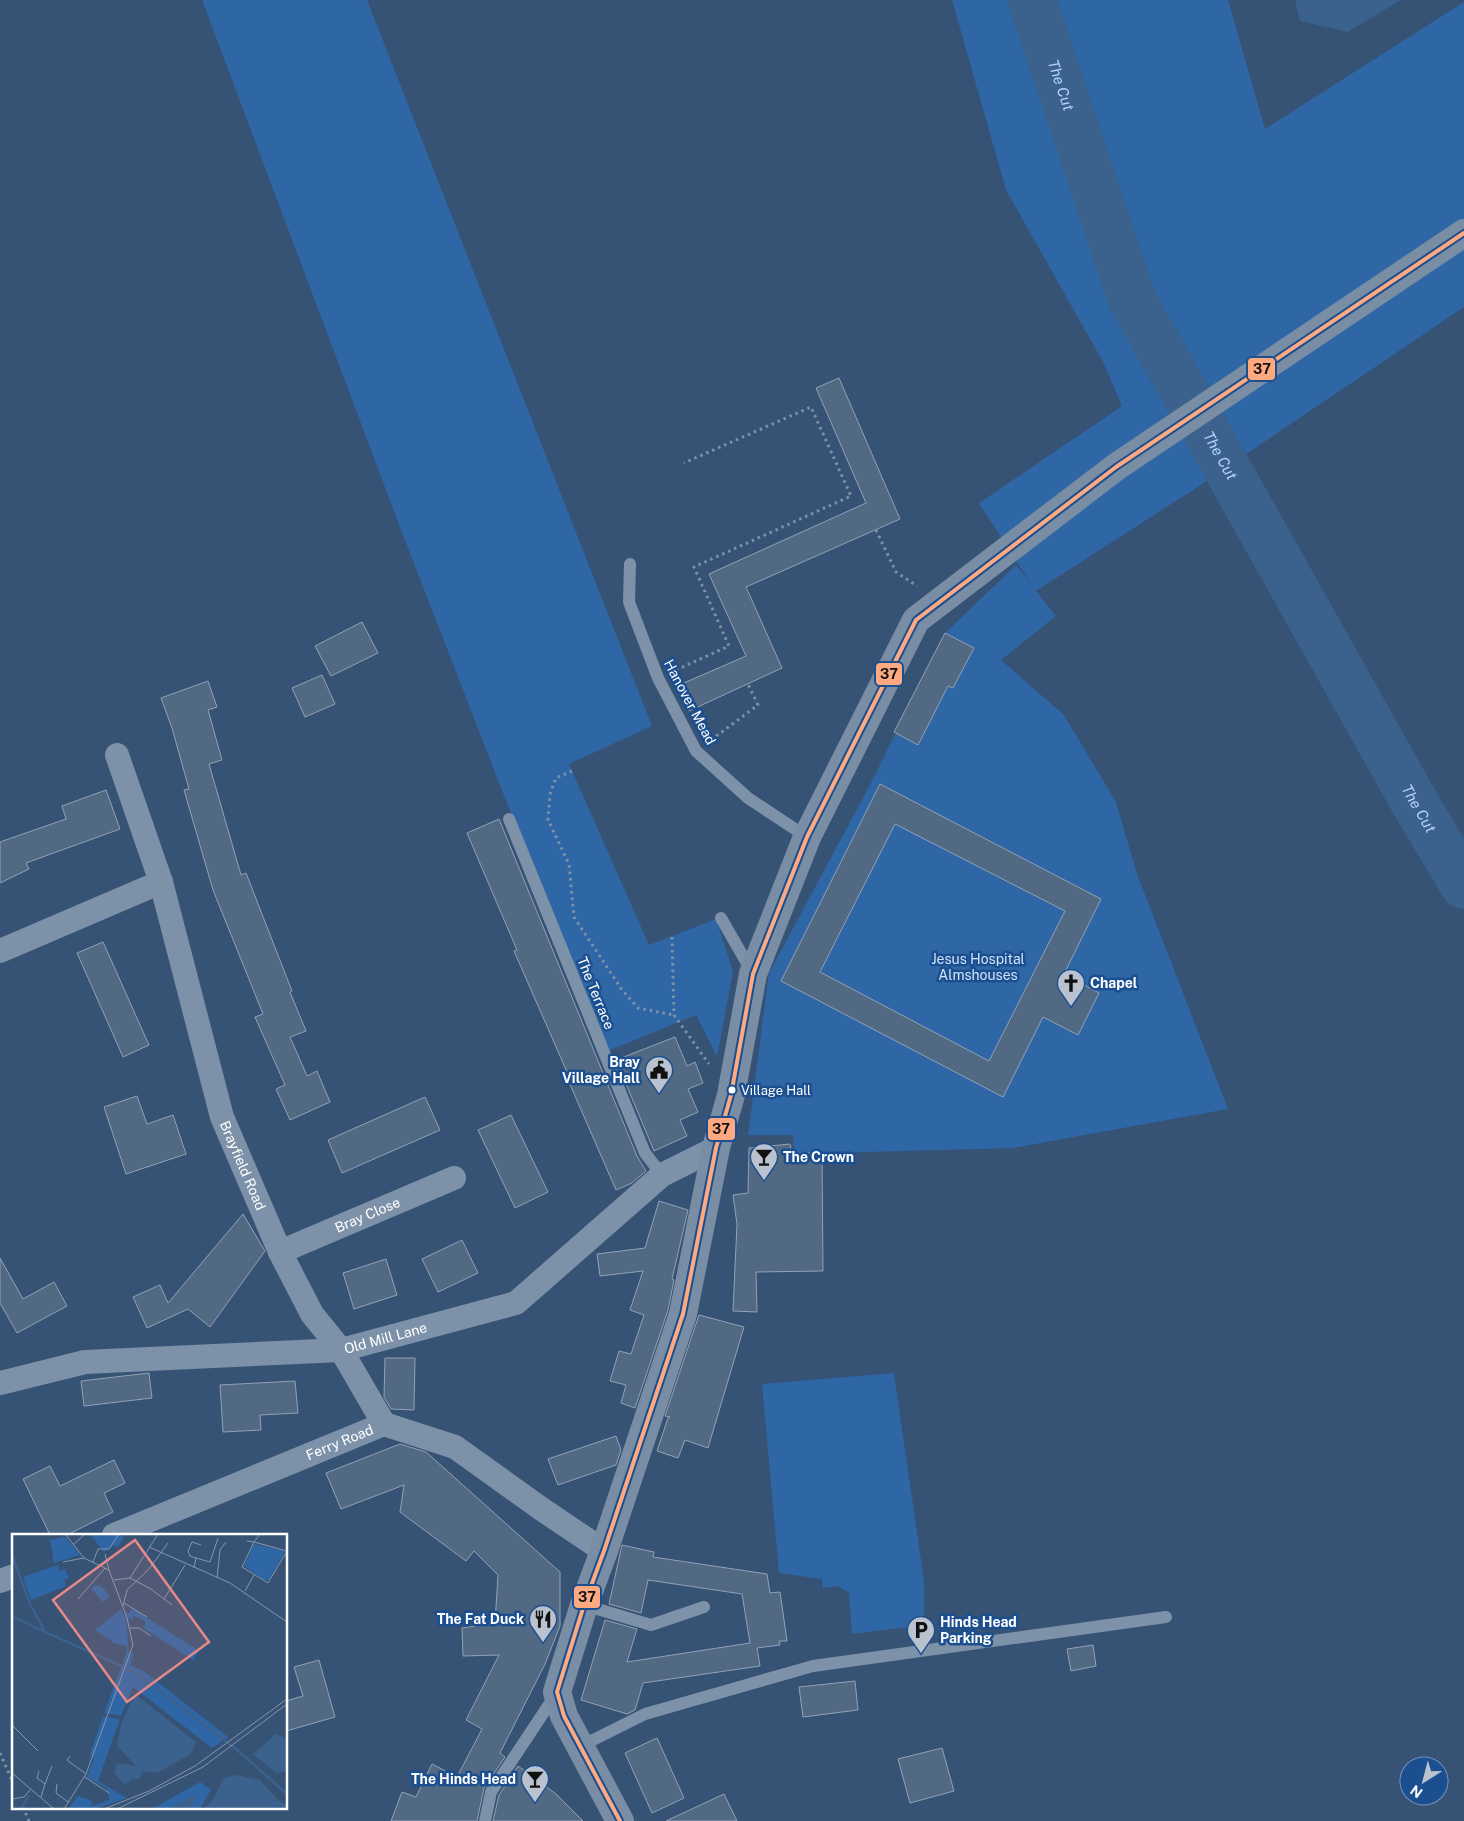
<svg xmlns="http://www.w3.org/2000/svg" width="1464" height="1821" font-family="'Public Sans',sans-serif">
  <rect width="100%" height="100%" fill="#365274"/>
  <path fill="#2f66a5" d="M202 0H367L652 726 569 764 649 945 716 919 733 971 717 1057 696 1015 608 1051 503 793 401 530Z
    M952 0H1228L1265 129 1464 2V307L1193 490 1036 591 1056 616 1001 660 1064 715 1116 802 1137 874 1228 1109 1013 1148 794 1154 793 1135H748L769 973 872 781 945 633 1016 565 1031 584 979 503 1122 406 1103 362 1006 190Z
    M894 1373 924 1581V1625L852 1634 849 1593 838 1586 823 1588 822 1579 779 1573 762 1384Z"/>
  <path fill="#3b618d" d="M1295 0H1401L1348 32 1300 21Z"/>
  <g fill="none" stroke-linecap="round" stroke-linejoin="round">
    <path stroke="#3b618d" stroke-width="48" id="s1" d="M1032 0 1132 299 1416 805 1464 885"/>
  </g>
  <path fill="#526984" stroke="#92a2b6" fill-rule="evenodd" d="M839 378 900 519 746 587 782 668 689 711 677 686 746 656 709 574 866 503 816 388Z
    M362 622 378 653 331 676 315 646Z
    M945 633 974 648 953 688 948 686 918 745 894 732Z
    M322 675 335 704 305 717 292 688Z
    M208 681 217 707 208 710 222 760 209 764 241 875 246 873 292 991 290 992 306 1031 290 1037 307 1076 317 1071 330 1102 290 1120 276 1089 285 1085 255 1017 263 1014 213 890 184 790 189 789 172 728 161 698Z
    M880 784 1101 899 1064 974 1099 993 1078 1035 1043 1017 1003 1097 781 981ZM895 824 1065 911 989 1061 820 972Z
    M106 790 120 829 26 863 29 869 0 883V842L66 819 62 806Z
    M499 819 637 1156 646 1171 632 1183 616 1190 565 1073 567 1072 514 951 517 950 467 833Z
    M103 942 149 1045 123 1057 77 953Z
    M675 1037 687 1066 695 1062 703 1083 688 1089 698 1112 680 1120 687 1136 654 1151 616 1060Z
    M137 1096 147 1124 173 1115 186 1154 126 1174 104 1107Z
    M425 1097 440 1130 342 1173 328 1140Z
    M511 1115 548 1192 515 1208 478 1130Z
    M790 1144 792 1153H822L823 1271 756 1272 757 1312 733 1311 737 1224 733 1195 748 1193 749 1148Z
    M659 1201 688 1210 672 1279 674 1280 668 1310 635 1408 621 1403 626 1385 610 1381 619 1351 631 1354 644 1315 630 1310 643 1271 600 1276 597 1254 645 1248Z
    M243 1214 265 1251 210 1327 188 1309 147 1328 133 1297 160 1285 168 1303Z
    M462 1240 478 1273 438 1292 422 1259Z
    M0 1258 23 1299 54 1282 67 1306 17 1333 0 1303Z
    M386 1259 397 1295 354 1309 343 1273Z
    M699 1315 744 1327 708 1448 685 1440 678 1458 657 1451 668 1418 670 1417 665 1416Z
    M385 1358H415L414 1410 391 1409 384 1397Z
    M149 1373 152 1398 84 1406 81 1381Z
    M295 1381 298 1413 260 1415 261 1430 223 1432 220 1385Z
    M616 1436 621 1450 616 1465 558 1485 548 1459Z
    M400 1444 426 1452 560 1572V1626L545 1664 500 1753 505 1757 484 1788 477 1821H391L402 1792 416 1797 432 1764 457 1777 482 1729 466 1720 499 1655 463 1656 462 1628 495 1623 498 1575 474 1551 466 1561 400 1512 404 1485 341 1509 326 1473Z
    M114 1460 125 1483 104 1493 113 1512 67 1535H50L23 1479 50 1466 60 1486Z
    M622 1545 654 1552 653 1557 767 1574 770 1593 780 1592 787 1641H779L780 1645 757 1648 760 1666 643 1683 635 1710 627 1714 581 1700 605 1620 637 1629 627 1662 750 1643 742 1594 648 1580 641 1613 609 1604Z
    M1093 1645 1096 1666 1071 1671 1067 1649Z
    M319 1660 335 1717 286 1731V1701L303 1696 294 1667Z
    M855 1681 858 1710 803 1717 799 1687Z
    M657 1738 684 1798 652 1813 625 1753Z
    M942 1748 954 1791 910 1803 898 1759Z
    M518 1766 556 1794 583 1821H493L499 1795Z
    M724 1794 737 1821H666Z"/>
  <g fill="none" stroke-linecap="round" stroke-linejoin="round">
    <path stroke="#7d92a8" stroke-width="3" stroke-dasharray="2.5 4" stroke-linecap="butt" d="M876 530 896 572 917 586
      M676 670 729 646 694 567 851 496 811 407 684 463
      M711 740 758 705 748 684
      M572 771 556 778 550 794 548 820 569 864 574 917 622 990 638 1008 674 1015
      M672 937 674 1015 709 1064
      M0 1753 14 1785
      M23 1807 29 1821"/>
    <path stroke="#7d92a8" stroke-width="12" d="M630 564 629 602 658 678 696 751 748 798 807 837
      M509 819 645 1153 662 1175
      M721 918 752 972
      M584 1605 651 1625 704 1607
      M579 1747 645 1714 813 1666 1166 1617
      M485 1821 491 1792 556 1694"/>
    <g stroke="#7d92a8" stroke-width="24">
      <path id="s2" d="M117 755 161 882 222 1117 280 1252 312 1314 341 1350 384 1424"/>
      <path d="M0 951 161 882"/>
      <path id="s3" d="M280 1252 454 1178"/>
      <path id="s4" d="M0 1383 85 1362 341 1350 516 1303 662 1175 716 1148"/>
      <path id="s5" d="M114 1535 384 1424 455 1447 543 1510 604 1551"/>
      <path d="M0 1581 14 1576"/>
    </g>
    <path stroke="#798da4" stroke-width="28" d="M620 1821 564 1716 557 1692 584 1605 604 1551 683 1314 716 1148 731 1095 753 974 807 837 916 620 1116 467 1464 233"/>
    <g stroke="#1b4f8f" stroke-width="8">
      <path id="bus-1" d="M620 1821 564 1716 557 1692 584 1605 604 1551 683 1314 716 1148 731 1095 753 974 807 837 916 620 1116 467 1464 233"/>
    </g>
    <use href="#bus-1" stroke="#ffa980" stroke-width="4"/>
  </g>
  <defs>
    <g id="church-pin" transform="scale(1.4375)"><path d="M0 17L-7.5 6A9.5 9.5 0 1 1 7.5 6Z" fill="#b9c2ce" stroke="#1b4f8f"/><path d="M-1.2-6h2.4v3.5h3.3v2.4h-3.3V6h-2.4V-.1h-3.3v-2.4h3.3Z" fill="#111"/></g>
    <g id="civic-pin" transform="scale(1.4375)"><path d="M0 17L-7.5 6A9.5 9.5 0 1 1 7.5 6Z" fill="#b9c2ce" stroke="#1b4f8f"/><path d="M-.6-6.5H3V-4.5H.6V-3L4-1V1h2V6H-6V1h2V-1L-.6-3ZM-1.2 2.5V6h2.4V2.5Z" fill="#111"/></g>
    <g id="bar-pin" transform="scale(1.4375)"><path d="M0 17L-7.5 6A9.5 9.5 0 1 1 7.5 6Z" fill="#b9c2ce" stroke="#1b4f8f"/><path d="M-6-5H6L.8 .8V4.5H3.5V6h-7V4.5H-.8V.8Z" fill="#111"/></g>
    <g id="restaurant-pin" transform="scale(1.4375)"><path d="M0 17L-7.5 6A9.5 9.5 0 1 1 7.5 6Z" fill="#b9c2ce" stroke="#1b4f8f"/><path d="M-5-6h1v4h1v-4h1v4h1v-4h1v5L-1.5 .5V6h-2V.5L-5-1ZM5-6V6H3V1.5H1.5Q1.5-4 5-6Z" fill="#111"/></g>
    <g id="parking-pin" transform="scale(1.4375)"><path d="M0 17L-7.5 6A9.5 9.5 0 1 1 7.5 6Z" fill="#b9c2ce" stroke="#1b4f8f"/><path d="M-3.5-5.5H1a3.5 3.5 0 0 1 0 7H-1V5.5H-3.5ZM-1-3.4V-.6H.8a1.4 1.4 0 0 0 0-2.8Z" fill="#111"/></g>
  </defs>
  <g fill-rule="evenodd">
    <use href="#church-pin" x="1071" y="983"/>
    <use href="#civic-pin" x="659" y="1070"/>
    <use href="#bar-pin" x="764" y="1157"/>
    <use href="#restaurant-pin" x="543" y="1619"/>
    <use href="#parking-pin" x="921" y="1630"/>
    <use href="#bar-pin" x="535" y="1779"/>
  </g>
  <circle fill="#fff" stroke="#1b4f8f" stroke-width="2" cx="732" cy="1090" r="4.5"/>
  <g text-anchor="middle" stroke-width="5" stroke-linejoin="round" paint-order="stroke">
    <g font-size="13" fill="#fff" stroke="#1b4f8f" text-anchor="start">
      <text x="741" y="1095">Village Hall</text>
    </g>
    <g font-size="14" fill="#fff" stroke="#1b4f8f">
      <text transform="translate(690 702) rotate(62)" y="5">Hanover Mead</text>
      <text transform="translate(596 993) rotate(68)" y="5">The Terrace</text>
      <text dy="5" stroke="none"><textPath href="#s2" startOffset="430">Brayfield Road</textPath></text>
      <text dy="5" stroke="none"><textPath href="#s3" startOffset="95">Bray Close</textPath></text>
      <text dy="5" stroke="none"><textPath href="#s4" startOffset="390">Old Mill Lane</textPath></text>
      <text dy="5" stroke="none"><textPath href="#s5" startOffset="244">Ferry Road</textPath></text>
    </g>
    <g font-size="14" fill="#cfe3fa" stroke="#1b4f8f">
      <text x="978" y="964">Jesus Hospital<tspan x="978" dy="16">Almshouses</tspan></text>
    </g>
    <g font-size="14" font-weight="bold" fill="#fff" stroke="#1b4f8f" text-anchor="start">
      <text x="1090" y="988">Chapel</text>
      <text x="640" y="1067" text-anchor="end">Bray<tspan x="640" dy="16">Village Hall</tspan></text>
      <text x="783" y="1162">The Crown</text>
      <text x="524" y="1624" text-anchor="end">The Fat Duck</text>
      <text x="940" y="1627">Hinds Head<tspan x="940" dy="16">Parking</tspan></text>
      <text x="516" y="1784" text-anchor="end">The Hinds Head</text>
    </g>
    <g font-size="15" font-style="italic" fill="#b5d3f5" stroke="#1b4f8f">
      <text dy="5" stroke="none"><textPath href="#s1" startOffset="90">The Cut</textPath></text>
      <text dy="5" stroke="none"><textPath href="#s1" startOffset="495">The Cut</textPath></text>
      <text dy="5" stroke="none"><textPath href="#s1" startOffset="900">The Cut</textPath></text>
    </g>
  </g>
  <g transform="translate(12 1534)">
    <rect width="275" height="275" fill="#365274"/>
    <path d="M78 0H107L112 4 105 13 102 11 92 18ZM53 3 68 21 42 29 38 6ZM242 10 273 17 257 46H252L232 32ZM46 31 48 37 53 35 57 44 52 46 54 52 19 66 11 43ZM83 51 89 52 98 62 91 68 79 55ZM120 74 187 117 181 126 131 94 134 88 122 82 120 86 116 84 114 78 117 79ZM109 75 114 85 117 118 122 120 118 131 133 138 216 203 200 214 121 153 109 182 92 179 115 117 114 112 102 109 83 96ZM91 182 108 185 86 247 115 264 83 275H56L66 262 80 267 79 272 98 266 94 254 75 243 82 224 78 220ZM188 248 199 256 188 275H140Z" fill="#2f66a5"/>
    <path d="M123 160 184 208 179 220 145 239 131 237 127 245H121L113 251 102 239 105 229 124 232 105 212 109 190ZM264 200 275 204V237L265 239 241 220ZM225 241 248 246 267 267 275 270V275H191L201 266 211 244ZM185 258 180 275H155L184 260Z" fill="#3b618d"/>
    <path fill="none" stroke="#3b618d" stroke-width="2.5" d="M0 21 18 70 33 98 121 137 224 215 275 260M0 82 33 98M9 275 17 261"/>
    <path fill="none" stroke="#8697ac" stroke-width="1" d="M235 7 242 8 247 1M61 11 73 0M137 13 218 49 275 88M275 17 242 8 230 33 256 49 275 17M93 20 97 36M184 24 198 28 206 4M51 28 72 24M81 28 86 15H97L107 0M182 34 184 24 178 22 176 17 180 8 189 11M118 44 139 55 160 71M205 44 208 16 214 8M102 46 118 44 146 0M233 57 242 41M66 65 93 34M152 65 173 31M112 69 135 83M111 72 115 56 137 35 156 9M118 94H127L139 102M0 191 26 217M58 222 55 226 74 240M27 237 25 244 33 250 29 263M0 239 42 275M73 243 97 259M33 250 40 232M45 250 44 259 56 268M0 265 12 263 18 256M52 275 74 240 121 111 115 84 97 36 72 24 53 0M92 275 137 257 183 232 275 165M105 275 191 233 275 170"/>
    <path fill="#e88989" fill-opacity="0.15" stroke="#e88989" stroke-width="2.5" d="M123 6 197 108 115 168 41 66Z"/>
    <rect width="275" height="275" fill="none" stroke="#fff" stroke-width="2.5"/>
  </g>
  <g stroke="#1b4f8f" stroke-width="2">
    <rect x="1247" y="357" width="29" height="24" rx="5" fill="#ffa980"/>
    <rect x="875" y="662" width="28" height="24" rx="5" fill="#ffa980"/>
    <rect x="707" y="1117" width="29" height="24" rx="5" fill="#ffa980"/>
    <rect x="573" y="1585" width="28" height="24" rx="5" fill="#ffa980"/>
  </g>
  <g font-size="14" text-anchor="middle" font-weight="bold" fill="#111">
    <text x="1262" y="374">37</text>
    <text x="889" y="679">37</text>
    <text x="721" y="1134">37</text>
    <text x="587" y="1602">37</text>
  </g>
  <g transform="translate(1424 1781) rotate(216)"><circle r="24" fill="#1b4f8f" stroke="#7695bc"/>
  <path d="M0-4L9 19L0 12L-9 19Z" fill="#b9c2ce"/>
  <text y="-8" font-size="14" font-weight="bold" text-anchor="middle" fill="#ffffff">N</text>
  </g>
</svg>
